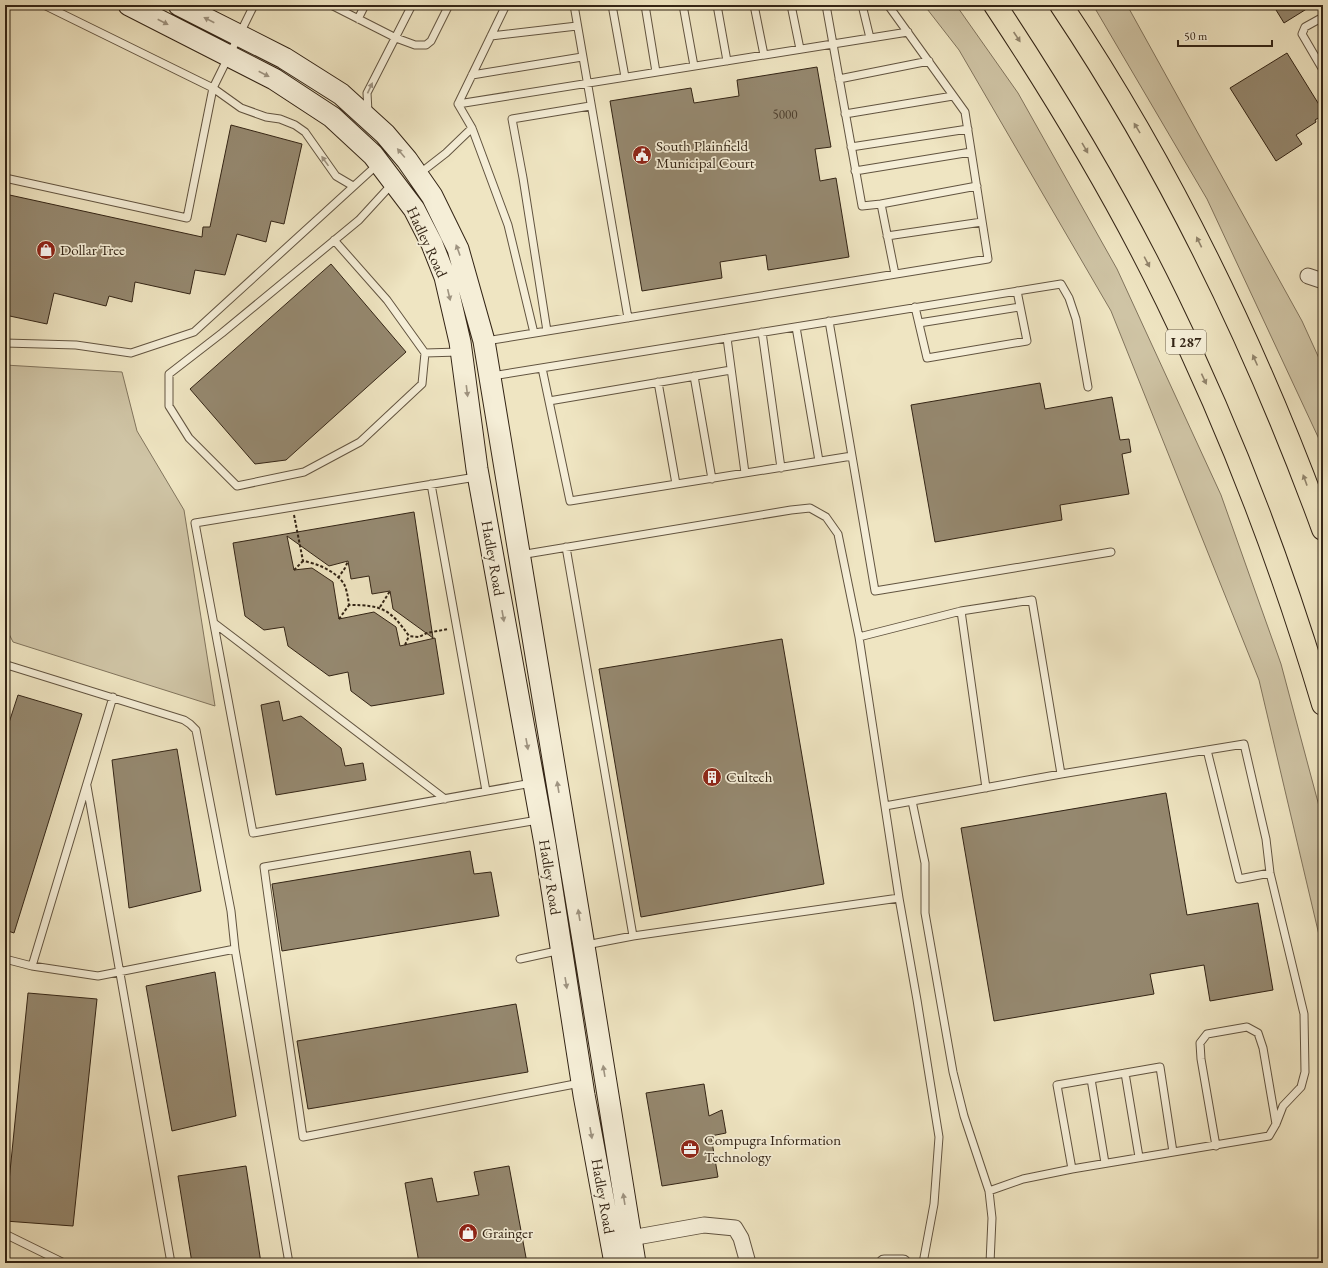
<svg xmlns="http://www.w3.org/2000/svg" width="1328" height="1268" font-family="'EB Garamond',serif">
  <rect width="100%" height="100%" fill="#efe5c2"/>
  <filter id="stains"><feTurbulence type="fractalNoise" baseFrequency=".005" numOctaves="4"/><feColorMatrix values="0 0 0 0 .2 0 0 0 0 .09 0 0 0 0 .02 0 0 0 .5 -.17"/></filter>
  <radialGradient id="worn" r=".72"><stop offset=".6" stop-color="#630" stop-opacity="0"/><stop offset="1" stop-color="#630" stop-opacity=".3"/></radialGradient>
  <path fill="#cfc4a5" stroke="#81745d" d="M924 5H956L1018 93 1117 269 1221 495 1281 664 1323 821V952L1259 680 1111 311 959 50Z
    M1093 5H1127L1302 321 1323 367V452L1319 439 1207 199Z
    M5 365 122 372 137 431 184 510 215 706 13 642 5 626Z"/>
  <path fill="#95886f" stroke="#332415" d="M1273 5H1313L1284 23Z
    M1287 53 1323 111V115L1315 120 1316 122 1296 135 1302 144 1276 161 1230 88Z
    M817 67 831 147 815 149 820 181 836 178 849 257 768 270 766 255 720 262 722 278 642 291 610 101 691 88 694 103 739 96 737 80Z
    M231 125 302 144 284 224 271 221 266 242 237 234 225 275 195 270 190 294 135 282 132 302 109 296 106 306 54 293 47 324 5 315V194L202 237 203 227H210Z
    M331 264 406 352 286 460 255 464 190 389Z
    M1040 383 1045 409 1112 397 1120 440 1129 439 1131 452 1122 454 1129 494 1060 505 1062 520 935 542 911 405Z
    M414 512 433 638 393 609 390 591 372 594 369 576 351 579 348 561 329 566 287 536 294 570 312 568 333 582 339 619 374 612 396 627 400 646 435 638 444 694 371 706 351 691 348 672 329 676 288 646 284 627 264 630 245 616 233 543Z
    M782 639 824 884 641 917 599 669Z
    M18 695 82 714 14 933 5 930V735Z
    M279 701 283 721 301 716 341 748 345 766 363 763 366 780 276 795 261 705Z
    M177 749 201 891 129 908 112 760Z
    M1166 793 1187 915 1258 903 1273 990 1210 1001 1204 965 1150 974 1154 994 994 1021 961 828Z
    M470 851 474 874 491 872 499 916 282 951 272 884Z
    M215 972 236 1116 172 1131 146 986Z
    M28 993 97 999 73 1226 5 1221Z
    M516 1004 528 1072 308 1109 297 1041Z
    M704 1084 709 1116 722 1110 726 1133 711 1136 718 1177 662 1186 646 1093Z
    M246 1166 261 1263H192L178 1176Z
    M509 1166 527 1263H419L405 1183 432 1178 437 1202 479 1195 474 1172Z"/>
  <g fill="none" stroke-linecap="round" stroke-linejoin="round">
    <g stroke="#625440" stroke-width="9">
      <path id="lane" d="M44 5 213 88 241 108 266 117 280 119 295 125 305 132 336 176 353 186
        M331 5 396 38 415 45H426L431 41 449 5
        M574 5 628 318
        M612 5 625 77
        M645 5 656 72
        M683 5 694 66
        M717 5 727 61
        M754 5 764 55
        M791 5 800 49
        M826 5 862 206 881 204 895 274
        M862 5 870 38
        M1323 17 1305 27 1302 34 1323 70
        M358 19 365 5
        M491 36 577 26
        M472 75 582 57
        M839 79 929 61
        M458 104 908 32
        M368 112 367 93 412 5
        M845 114 953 96
        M472 128 508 225 534 333
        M851 147 968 129
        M855 171 971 152
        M419 174 446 153 472 128 458 104 506 5
        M5 178 187 218 213 88 254 5
        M881 204 977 186
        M887 236 982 222
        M334 240 387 300 425 353 422 384 360 442 304 472 237 486 189 438 169 406V374L222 333 359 220 393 183
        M915 307 927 358 1027 341 1017 291
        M829 321 875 591 1111 552
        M919 323 1020 307
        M796 327 819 461
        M547 331 523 178 512 119 590 106
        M762 332 781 468
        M727 338 745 473
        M486 341 988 259 965 112 888 5
        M5 343 76 345 131 353 194 332 377 165
        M425 353 459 352
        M542 368 570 501 852 456
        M492 376 1061 284 1069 298 1076 319 1088 387
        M694 376 712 479
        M658 382 676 484
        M549 401 731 370
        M476 477 195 523 253 833 532 783
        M431 484 486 791
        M566 547 633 936
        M520 555 791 510 810 508 826 517 838 534 859 637 899 898 917 1000 939 1137 934 1204 923 1263
        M961 611 986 788
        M214 623 445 799
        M859 637 961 611 1032 600 1061 774
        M5 665H7L184 720 190 724 196 730 231 911 235 949 289 1263
        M1207 750 1239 879 1270 873
        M87 786 171 1263
        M912 801 925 863V913L953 1072 964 1116 989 1191
        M885 806 1061 774 1244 744 1266 839 1270 873 1304 1014 1305 1072 1301 1087 1283 1106 1276 1124 1269 1136 1072 1169 1023 1179 989 1191 992 1218 990 1263
        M538 820 264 867C276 957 290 1047 303 1137L580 1083
        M586 945 633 936 899 898
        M5 959 32 966 98 976 235 949
        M520 959 561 950
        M32 966 113 697
        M1125 1073 1139 1157
        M1091 1079 1105 1163
        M1216 1146 1201 1059 1200 1043 1207 1034 1247 1027 1258 1033 1263 1048 1276 1124
        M1072 1169 1057 1085 1160 1067 1173 1152
        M5 1234 64 1263"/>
    </g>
    <g stroke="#625440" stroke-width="17">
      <path id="street" d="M1308 276 1323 281
        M631 1238 704 1225 735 1228 741 1238 748 1263
        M884 1263H903"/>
    </g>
    <g stroke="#332415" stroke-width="23">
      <path id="secondary" d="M129 5 274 79 332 117 373 155 414 209 432 244 445 277 460 342 477 469 545 844 584 1095 615 1263
        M179 5 284 58 341 94 385 134 407 160 432 196 458 249 484 341 584 946 635 1263"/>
    </g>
    <g stroke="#332415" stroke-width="24">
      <path id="highway" d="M995 5C1058 100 1117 198 1167 301 1231 431 1282 566 1323 704
        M1061 5C1170 168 1256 346 1323 529"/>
    </g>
    <path stroke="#332415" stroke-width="2" stroke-dasharray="3 2" stroke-linecap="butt" d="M294 515 303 561C316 563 336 571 344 584 347 590 348 598 349 605 382 605 390 609 409 636L419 637 427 633 448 629
      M294 570 303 561
      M338 578 345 568 348 561
      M380 607 390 591
      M339 619 349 605
      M405 645 409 636"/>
    <use href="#lane" stroke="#f5eed7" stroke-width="7"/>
    <use href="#street" stroke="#f5eed7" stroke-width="15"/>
    <use href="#secondary" stroke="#f5eed7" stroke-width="21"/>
    <use href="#highway" stroke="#efe5c2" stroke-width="22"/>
  </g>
  <defs><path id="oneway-solid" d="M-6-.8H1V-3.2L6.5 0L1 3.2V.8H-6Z"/></defs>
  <g fill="#9e9380">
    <use href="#oneway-solid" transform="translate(209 20) rotate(-153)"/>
    <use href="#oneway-solid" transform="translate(163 22) rotate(27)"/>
    <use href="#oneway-solid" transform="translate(264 74) rotate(27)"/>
    <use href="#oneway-solid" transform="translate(370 88) rotate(-65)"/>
    <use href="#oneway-solid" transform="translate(401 153) rotate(-130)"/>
    <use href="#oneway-solid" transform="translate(325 161) rotate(-125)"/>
    <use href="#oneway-solid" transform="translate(458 250) rotate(-110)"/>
    <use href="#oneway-solid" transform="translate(449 295) rotate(77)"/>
    <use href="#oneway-solid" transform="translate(467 391) rotate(83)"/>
    <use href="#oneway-solid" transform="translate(503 616) rotate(80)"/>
    <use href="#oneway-solid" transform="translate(527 744) rotate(80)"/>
    <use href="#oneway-solid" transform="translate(558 787) rotate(-99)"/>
    <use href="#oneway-solid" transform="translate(579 915) rotate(-99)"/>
    <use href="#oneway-solid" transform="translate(566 983) rotate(81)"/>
    <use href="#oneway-solid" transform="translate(604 1071) rotate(-99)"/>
    <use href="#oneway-solid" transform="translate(591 1133) rotate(80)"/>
    <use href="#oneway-solid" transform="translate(624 1199) rotate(-99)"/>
  </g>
  <g fill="#91846c">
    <use href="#oneway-solid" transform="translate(1017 37) rotate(56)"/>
    <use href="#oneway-solid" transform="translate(1137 128) rotate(-121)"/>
    <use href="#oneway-solid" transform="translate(1085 148) rotate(60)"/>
    <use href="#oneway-solid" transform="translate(1199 242) rotate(-116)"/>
    <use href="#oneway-solid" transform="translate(1147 262) rotate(62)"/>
    <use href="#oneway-solid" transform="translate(1255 360) rotate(-114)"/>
    <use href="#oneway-solid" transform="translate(1204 379) rotate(65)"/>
    <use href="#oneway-solid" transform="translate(1305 480) rotate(-110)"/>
  </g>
  <defs>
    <g id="civic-disc" transform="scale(1)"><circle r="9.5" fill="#8f2418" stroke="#f5eed7"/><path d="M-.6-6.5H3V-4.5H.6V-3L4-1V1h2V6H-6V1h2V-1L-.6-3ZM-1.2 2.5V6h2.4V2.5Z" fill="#fff"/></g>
    <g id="shop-disc" transform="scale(1)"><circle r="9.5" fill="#8f2418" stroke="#f5eed7"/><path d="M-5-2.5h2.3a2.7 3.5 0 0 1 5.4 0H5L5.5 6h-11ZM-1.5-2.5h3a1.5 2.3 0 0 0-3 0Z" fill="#fff"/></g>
    <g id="building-disc" transform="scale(1)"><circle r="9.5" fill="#8f2418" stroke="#f5eed7"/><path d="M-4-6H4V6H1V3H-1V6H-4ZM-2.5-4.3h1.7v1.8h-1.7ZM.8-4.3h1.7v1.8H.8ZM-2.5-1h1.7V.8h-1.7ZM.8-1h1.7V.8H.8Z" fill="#fff"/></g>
    <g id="office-disc" transform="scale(1)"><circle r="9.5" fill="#8f2418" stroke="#f5eed7"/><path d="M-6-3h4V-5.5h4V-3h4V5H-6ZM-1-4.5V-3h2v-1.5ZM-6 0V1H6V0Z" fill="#fff"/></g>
  </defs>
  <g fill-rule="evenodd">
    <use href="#civic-disc" x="642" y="155"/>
    <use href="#shop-disc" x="46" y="250"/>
    <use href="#building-disc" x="712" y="777"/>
    <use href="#office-disc" x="690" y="1149"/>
    <use href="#shop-disc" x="468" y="1233"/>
  </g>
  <g text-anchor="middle" stroke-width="3.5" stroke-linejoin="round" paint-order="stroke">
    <g font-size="13" fill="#4c3d2c">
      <text x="785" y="119">5000</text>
    </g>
    <rect fill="#f5eed7" stroke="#6d614f" stroke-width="1" x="1166" y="330" width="40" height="24" rx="3"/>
    <g font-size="14" font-weight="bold" fill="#332415">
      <text x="1186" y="347">I 287</text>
    </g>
    <g font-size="15" fill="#332415" stroke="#f5eed7" text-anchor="start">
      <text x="656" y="151">South Plainfield<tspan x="656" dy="17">Municipal Court</tspan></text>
      <text x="60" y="255">Dollar Tree</text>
      <text x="726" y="782">Cultech</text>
      <text x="704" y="1145">Compugra Information<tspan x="704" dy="17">Technology</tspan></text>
      <text x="482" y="1238">Grainger</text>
    </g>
    <g font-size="15" fill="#332415" stroke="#f5eed7">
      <text transform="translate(427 242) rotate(65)" y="5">Hadley Road</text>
      <text transform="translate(493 558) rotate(80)" y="5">Hadley Road</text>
      <text transform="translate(550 877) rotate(81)" y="5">Hadley Road</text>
      <text transform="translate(603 1196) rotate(80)" y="5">Hadley Road</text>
    </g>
  </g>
  <rect width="1328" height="1268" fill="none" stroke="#efe5c2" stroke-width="20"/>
  <rect x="6" y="6" width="1316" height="1256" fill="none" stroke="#332415" stroke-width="2"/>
  <rect x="10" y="10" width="1308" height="1248" fill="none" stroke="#332415"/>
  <path d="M1178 40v6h94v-6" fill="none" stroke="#332415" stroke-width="2"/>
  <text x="1184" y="40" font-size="12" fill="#332415" stroke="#f5eed7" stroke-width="3" paint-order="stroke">50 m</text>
  <rect width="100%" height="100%" filter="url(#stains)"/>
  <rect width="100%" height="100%" fill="url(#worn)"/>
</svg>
